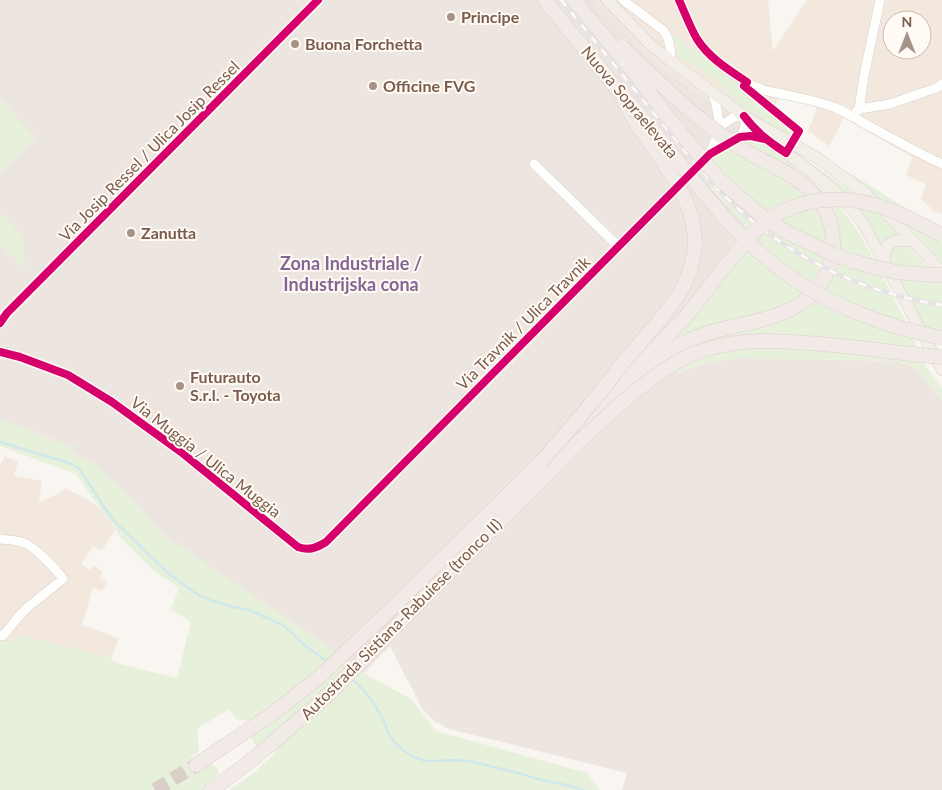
<svg xmlns="http://www.w3.org/2000/svg" width="942" height="790" font-family="Lato,sans-serif">
  <rect width="100%" height="100%" fill="#f9f5f0"/>
  <path fill="#f2e8de" fill-rule="evenodd" d="M595 0H768L773 51 807 0H942V214L935 212 921 199 926 184 906 175 912 157 844 118 829 146 808 131 815 114 816 105 781 97 773 107 803 131 785 159 766 143 658 65ZM892 20H922V50H892Z
    M5 456 18 462 14 476 42 481 39 503 59 493 65 488 88 500 99 508 115 530 102 550 93 546 81 564 89 570 95 566 102 572 100 578 108 582 101 591 93 588 82 625 119 638 111 659 108 657 17 635 7 643 0 641V466Z"/>
  <path fill="#ede5e0" d="M0 0H595L658 65 766 143 711 188 746 226 739 236 678 373 708 363 737 358 897 361 911 366 928 383 942 400V790H622L627 773 449 729 434 721 423 710 390 646 364 673 335 651 164 535 135 502 94 464 71 452 74 448 0 419Z"/>
  <path fill="#e7f0db" d="M673 34 736 83 794 133 792 136 760 119 734 100 720 83 707 73 678 57 673 48 672 35Z
    M0 98 36 139 0 173Z
    M743 140 766 143 827 194 848 217 863 239 908 325 924 364 942 388V400L928 383 911 366 897 361 737 358 708 363 679 373 658 342 739 236 746 226 699 173C711 160 726 145 743 140Z
    M790 149 853 192 877 210 902 235 882 247Z
    M837 166 876 189 911 212 942 227V263L908 226 884 203Z
    M0 212 23 236 25 269 0 245Z
    M902 244 908 246 929 269 942 280V340L929 334 888 258 893 247Z
    M0 419 74 448 71 452 94 464 103 471 135 502 164 535 335 651 364 673 411 699 436 731 587 773 600 790H230L257 770 275 753 271 744 260 746 254 744 251 736 254 728 249 721 236 719 229 710 221 714 197 729 199 752 191 756 200 772 210 763 218 768V775L206 783 208 790H0V641L7 643 17 635 108 657 119 664 177 678 191 622 171 609 179 588 154 571 121 538 76 474 0 446Z"/>
  <g fill="none" stroke-linecap="round" stroke-linejoin="round">
    <path stroke="#d0e8ea" stroke-width="2.5" d="M0 442 69 463 77 467 81 471 108 513 115 522 169 574 197 594 207 599 233 607 249 610 274 621 284 626 308 648 328 662
      M351 678C364 689 374 702 382 717 386 726 387 733 394 741 402 751 417 761 430 761 443 761 455 759 468 761 487 765 506 770 525 775 543 782 564 783 583 790"/>
    <path stroke="#d9cfc7" stroke-width="14" stroke-dasharray="14 7" stroke-linecap="butt" d="M155 790 196 765"/>
    <g stroke="#d7d1cb" stroke-width="10">
      <path id="minor" d="M623 0 664 31C670 39 671 51 671 61
        M679 0C685 14 690 29 699 41 714 64 745 86 772 92 795 97 817 100 838 109 850 114 860 121 871 127 895 140 918 153 942 164
        M859 109 864 76 880 0
        M856 112 859 109 890 104 936 88 942 84
        M719 127 734 117 744 116C746 125 745 130 740 137
        M710 153C722 128 720 119 713 93
        M534 164 618 246
        M0 323 7 313 318 0
        M0 352 20 357 68 375 112 402 181 452 298 547C309 551 316 548 326 542L710 154 740 137 751 136 765 139
        M0 539C8 540 17 540 24 543 34 546 57 570 63 579L28 607 19 616 3 636 0 635"/>
    </g>
    <g stroke="#dad1cc" stroke-width="12">
      <path id="major" d="M607 0 650 44 671 61 744 116 819 159 865 193 883 209 942 272
        M750 124C761 137 775 145 789 155 815 175 843 194 861 221 865 226 868 232 871 238L942 370
        M884 262C884 240 894 239 913 241"/>
    </g>
    <g stroke="#dad1cc" stroke-width="15">
      <path id="highway" d="M545 0 618 90 635 122 652 146
        M617 401C638 378 661 353 690 340 723 324 763 325 795 307 835 285 845 235 818 199 803 179 774 166 752 155
        M581 424 684 319 730 260
        M196 765 271 715 318 678 388 612 549 454
        M211 790 240 769 271 744 329 694 589 431"/>
    </g>
    <use href="#minor" stroke="#fefefd" stroke-width="9"/>
    <use href="#major" stroke="#f3eee8" stroke-width="11"/>
    <use href="#highway" stroke="#f2eae7" stroke-width="14"/>
    <g stroke="#e6e3e7" stroke-width="4.5">
      <path id="rail" d="M561 0C593 39 625 78 657 117 678 142 698 168 721 192 780 253 858 292 942 305"/>
    </g>
    <use href="#rail" stroke="#fffaf3" stroke-width="2.5" stroke-dasharray="8" stroke-linecap="butt"/>
    <g stroke="#dad1cc" stroke-width="15" stroke-linecap="butt">
      <path id="highway-bridge" d="M574 0 632 70 670 120 719 179 765 219 790 234 834 255 852 261 874 267 896 272 917 274 942 275
        M622 47C663 86 702 126 752 155
        M618 90C633 107 648 123 662 141 699 186 733 234 780 269 824 304 887 327 942 338
        M730 260C744 243 760 224 780 213 813 195 855 196 890 210 908 217 925 226 942 235
        M582 439C616 408 649 375 690 355 696 353 702 351 708 349 745 337 783 341 821 344 861 347 902 354 942 357
        M541 462C562 438 583 414 602 390 613 377 622 363 633 351 649 332 673 307 684 285 692 268 697 249 694 230 690 198 669 172 652 146"/>
    </g>
    <use href="#highway-bridge" stroke="#f2eae7" stroke-width="14"/>
    <g stroke="#fffaf3" stroke-width="11">
      <path id="cycleway" d="M679 0C685 13 690 27 697 39 709 58 729 70 747 82L744 86 799 131 786 153C768 141 757 133 744 116
        M0 323 7 313 318 0
        M0 352 20 357 68 375 112 402 181 452 298 547C309 551 316 548 326 542L710 154 740 137 751 136 765 139"/>
    </g>
    <use href="#cycleway" stroke="#d6006c" stroke-width="8"/>
  </g>
  <g fill="#a69286" stroke="#fffaf3" stroke-width="2">
    <circle cx="451" cy="17" r="5"/>
    <circle cx="295" cy="44" r="5"/>
    <circle cx="373" cy="86" r="5"/>
    <circle cx="131" cy="233" r="5"/>
    <circle cx="180" cy="386" r="5"/>
  </g>
  <g text-anchor="middle" stroke-width="4" stroke-linejoin="round" paint-order="stroke">
    <g font-size="16" font-weight="bold" fill="#7a5c4d" stroke="#fffaf3" text-anchor="start">
      <text x="461" y="23">Principe</text>
      <text x="305" y="50">Buona Forchetta</text>
      <text x="383" y="92">Officine FVG</text>
      <text x="141" y="239">Zanutta</text>
      <text x="190" y="383">Futurauto<tspan x="190" dy="18">S.r.l. - Toyota</tspan></text>
    </g>
    <g font-size="16" fill="#7a5c4d" stroke="#fffaf3">
      <text transform="translate(630 102) rotate(50)" y="6">Nuova Sopraelevata</text>
      <text transform="translate(149 151) rotate(-45)" y="6">Via Josip Ressel / Ulica Josip Ressel</text>
      <text transform="translate(523 323) rotate(-45)" y="6">Via Travnik / Ulica Travnik</text>
      <text transform="translate(206 457) rotate(38)" y="6">Via Muggia / Ulica Muggia</text>
      <text transform="translate(401 619) rotate(-45)" y="6">Autostrada Sistiana-Rabuiese (tronco II)</text>
    </g>
    <g font-size="18" font-weight="bold" fill="#846695" stroke="#fffaf3">
      <text x="351" y="270">Zona Industriale /<tspan x="351" dy="21">Industrijska cona</tspan></text>
    </g>
  </g>
  <g transform="translate(907 35)"><circle r="24" fill="#fffaf3" stroke="#cabbb1"/>
  <path d="M0-4L9 19L0 12L-9 19Z" fill="#a69286"/>
  <text y="-8" font-size="14" font-weight="bold" text-anchor="middle" fill="#7a5c4d">N</text>
  </g>
</svg>
